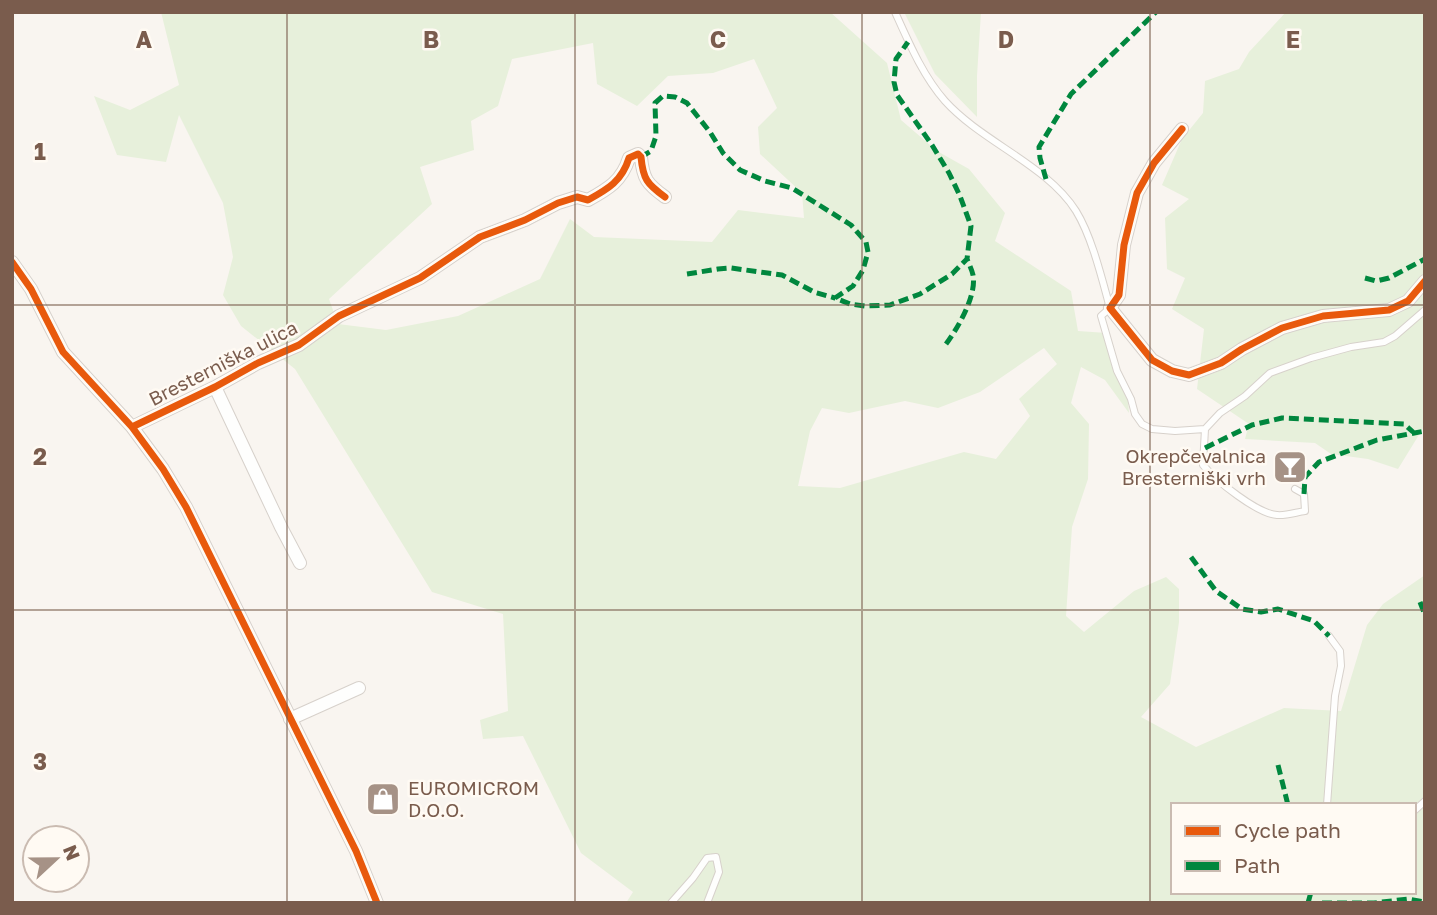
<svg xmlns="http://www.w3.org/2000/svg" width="1437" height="915" font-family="'Golos Text',sans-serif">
  <rect width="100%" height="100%" fill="#f9f5f0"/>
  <path fill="#e7f0db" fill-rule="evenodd" d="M161 12H830L887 63 901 120 937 151 969 169 1005 213 995 241 1071 291 1078 331 1107 333 1127 390 1129 413 1105 380 1081 367 1071 403 1089 424 1088 479 1072 527 1066 616 1084 632 1134 591 1166 577 1179 589V622L1170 684 1141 717 1196 747 1284 708 1341 711 1367 625 1383 604 1425 575V903H626L633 892 581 853 523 736 483 739 480 720 508 711 503 614 432 592 295 369 241 326 223 295 233 257 223 203 179 115 166 162 117 155 94 96 130 110 179 85ZM593 43 597 84 637 106 668 76 713 73 754 59 777 108 758 127 760 154 802 193 804 218 738 210 712 242 594 237 570 219 540 279 458 316 386 330 338 324 329 299 432 204 420 167 474 150 471 121 498 106 512 59ZM1044 348 1057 364 1019 399 1030 416 996 459 964 452 840 488 798 486 810 431 822 408 849 413 905 401 938 408 980 392ZM1173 805H1414V892H1173Z
    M904 12H981L977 76V117L935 74Z
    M1286 12H1425V425L1398 469 1368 459 1331 454 1315 443 1245 439 1249 424 1197 389 1204 329 1172 309 1185 278 1167 269 1165 218 1189 199 1162 185 1182 139 1203 113 1205 81 1239 69 1249 52Z"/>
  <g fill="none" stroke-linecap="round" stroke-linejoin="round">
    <g stroke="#d7d1cb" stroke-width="8">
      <path id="service" d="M895 12C909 43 923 76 945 101 982 142 1047 165 1076 211 1092 237 1102 279 1110 308L1101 316 1117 371 1131 399 1135 414 1142 424 1152 429 1175 431 1205 429 1203 465C1216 481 1258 514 1277 515 1286 516 1297 512 1305 511L1304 494 1295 489
        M1205 429 1220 413 1245 396 1270 373 1311 358 1351 347 1384 342 1395 336 1425 310
        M1327 805 1335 696 1341 666 1340 651 1329 636
        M1414 811 1425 801
        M671 903 693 878 707 858 716 857 719 872 707 903"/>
    </g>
    <g stroke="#d7d1cb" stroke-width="14">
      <path id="minor" d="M1182 129 1154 163 1137 193 1124 245 1119 295 1110 308 1152 360 1172 371 1189 375 1221 363 1242 349 1282 328 1323 316 1389 310 1408 301 1425 281
        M12 262 31 289 63 352 132 427 163 469 186 507 356 851 377 903
        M215 387 281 527 300 563
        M132 427 215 387 258 363 299 345 339 316 420 278 480 237 525 220 558 203 577 197 588 200C608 189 622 181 629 158L638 154 641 157C643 179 647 184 665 197
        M290 719 359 688"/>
    </g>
    <use href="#service" stroke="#fefefd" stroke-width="6"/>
    <use href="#minor" stroke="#fefefd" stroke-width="12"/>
    <path stroke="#00873e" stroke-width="5" stroke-dasharray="10 5" stroke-linecap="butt" d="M641 157 651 151 656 136 655 103 663 96 675 97 687 103 710 132 723 153 740 170 765 181 792 188 851 225 866 242 868 252 863 270 853 286 835 298 850 304 865 306 890 305 920 294 952 274 967 259 971 226 960 196 949 173 932 145 897 95 894 82 896 59 908 42
      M1046 179 1040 158 1039 147 1071 94 1156 12
      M687 274 718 269 731 268 782 275 814 292 835 298
      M1365 278 1376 281 1389 278 1425 259
      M946 344C958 328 977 295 973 275 972 270 969 264 967 259
      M1205 448 1252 425 1282 418 1404 424 1413 432
      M1304 494 1305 477 1319 462 1377 440 1425 431
      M1191 557 1216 591 1242 609 1261 612 1278 609 1314 621 1329 636
      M1420 602 1425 615
      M1278 765 1288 805
      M1308 903 1311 892
      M1322 903H1374L1408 899 1425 902"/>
    <g stroke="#fffaf3" stroke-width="11">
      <path id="cycleway" d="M1182 129 1154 163 1137 193 1124 245 1119 295 1110 308 1152 360 1172 371 1189 375 1221 363 1242 349 1282 328 1323 316 1389 310 1408 301 1425 281
        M12 262 31 289 63 352 132 427 163 469 186 507 356 851 377 903
        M132 427 215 387 258 363 299 345 339 316 420 278 480 237 525 220 558 203 577 197 588 200C608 189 622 181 629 158L638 154 641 157C643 179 647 184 665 197"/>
    </g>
    <use href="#cycleway" stroke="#e8590c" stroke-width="7"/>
  </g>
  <path fill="none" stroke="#7a5c4d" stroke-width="2" stroke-opacity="0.55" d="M287 12V903M575 12V903M862 12V903M1150 12V903M12 305H1425M12 610H1425"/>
  <defs>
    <g id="bar-square" transform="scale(1.75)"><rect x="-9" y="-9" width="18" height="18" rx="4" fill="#a69286" stroke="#fffaf3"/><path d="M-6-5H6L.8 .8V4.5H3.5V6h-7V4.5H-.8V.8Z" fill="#fff"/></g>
    <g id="shop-square" transform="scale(1.75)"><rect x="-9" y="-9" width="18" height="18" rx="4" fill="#a69286" stroke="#fffaf3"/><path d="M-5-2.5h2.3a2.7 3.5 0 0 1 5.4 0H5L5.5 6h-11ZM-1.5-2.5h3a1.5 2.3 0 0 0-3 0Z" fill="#fff"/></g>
  </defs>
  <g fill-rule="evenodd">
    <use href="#bar-square" x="1290" y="467"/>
    <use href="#shop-square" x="383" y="799"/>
  </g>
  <g text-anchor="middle" stroke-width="5" stroke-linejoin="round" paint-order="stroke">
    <g font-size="19" fill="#7a5c4d" stroke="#fffaf3">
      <text transform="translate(223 363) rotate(-27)" y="7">Bresterniška ulica</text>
    </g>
    <g font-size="19" fill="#7a5c4d" stroke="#fffaf3" text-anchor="end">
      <text x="1266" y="463">Okrepčevalnica<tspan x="1266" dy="22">Bresterniški vrh</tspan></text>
      <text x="408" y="795" text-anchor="start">EUROMICROM<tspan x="408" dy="22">D.O.O.</tspan></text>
    </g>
  </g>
  <g font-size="23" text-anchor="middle" font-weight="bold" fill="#7a5c4d" stroke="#fffaf3" stroke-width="5" stroke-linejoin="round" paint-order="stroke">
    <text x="144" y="48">A</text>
    <text x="431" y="48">B</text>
    <text x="718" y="48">C</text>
    <text x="1006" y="48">D</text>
    <text x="1293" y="48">E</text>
    <text x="40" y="160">1</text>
    <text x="40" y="465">2</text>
    <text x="40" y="770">3</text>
  </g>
  <rect width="1437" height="915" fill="none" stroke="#7a5c4d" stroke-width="28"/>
  <rect x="1171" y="803" width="245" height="91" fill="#fffaf3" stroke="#cabbb1" stroke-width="2"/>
  <rect x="1185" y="826" width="35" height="10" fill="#e8590c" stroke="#cabbb1" stroke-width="2"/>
  <text x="1234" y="838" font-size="21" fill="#7a5c4d">Cycle path</text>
  <rect x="1185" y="861" width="35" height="10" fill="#00873e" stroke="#cabbb1" stroke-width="2"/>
  <text x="1234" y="873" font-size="21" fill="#7a5c4d">Path</text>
  <g transform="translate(56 859) rotate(68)"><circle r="33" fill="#fffaf3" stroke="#cabbb1" stroke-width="2"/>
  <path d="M0-5L12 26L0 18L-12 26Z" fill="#a69286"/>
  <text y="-10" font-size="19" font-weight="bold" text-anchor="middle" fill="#7a5c4d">N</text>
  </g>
</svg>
